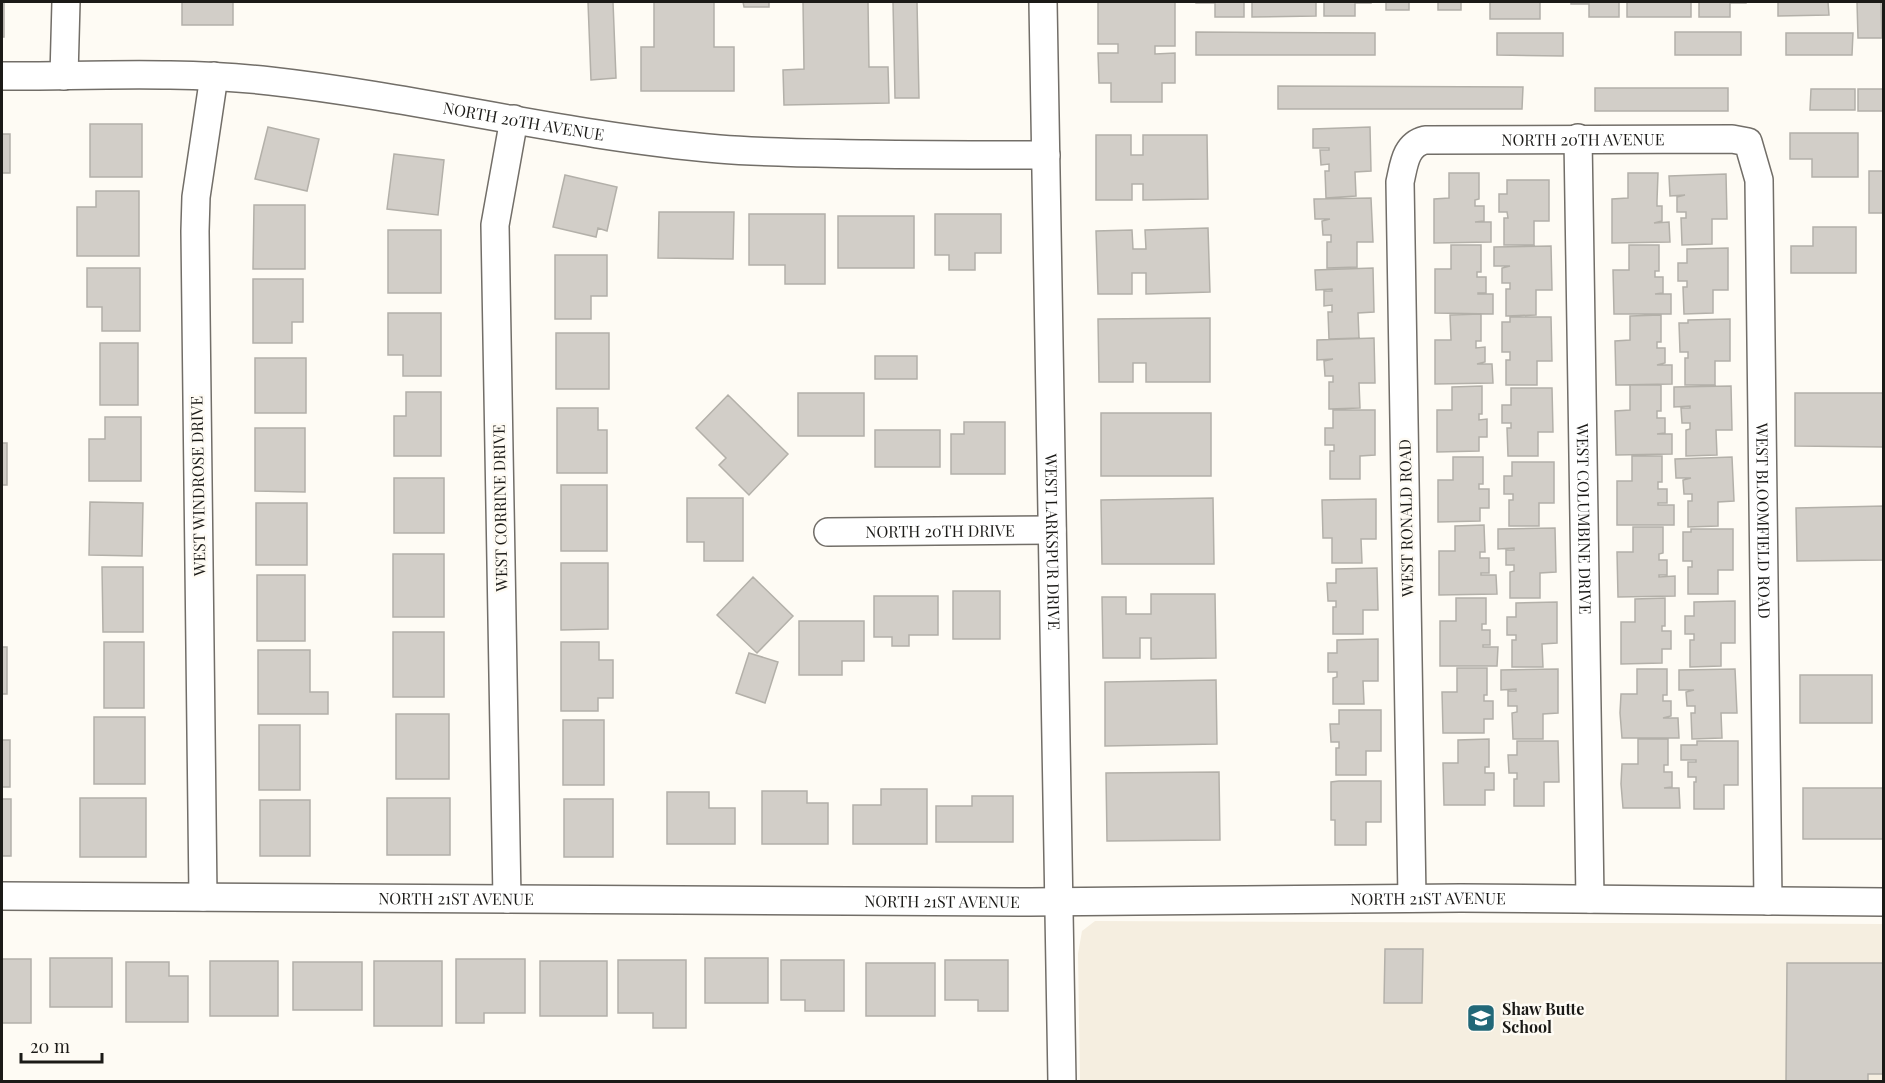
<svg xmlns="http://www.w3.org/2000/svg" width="1885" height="1083" font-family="'Playfair Display',serif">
  <rect width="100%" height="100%" fill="#fefbf4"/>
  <path fill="#f5eee0" d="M1095 921 1883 924V1081L1080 1082 1078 954 1082 931Z"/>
  <path fill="#d2cec8" stroke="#b3b0a9" stroke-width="1.5" d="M2 2H4V37H2Z
    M182 2H233V25H182Z
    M588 2H613L616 78 591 80Z
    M654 2H714V47H734V91H641V47H654Z
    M743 2H769V7H744Z
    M803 2H868L869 67H888L889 103 784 105 783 70 804 69Z
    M893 2H917L919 98H895Z
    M1098 2H1175V46H1155V54L1175 53V83H1162V102H1111V83H1099L1098 53H1118V44H1098Z
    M1196 2H1244V17H1215V3H1196Z
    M1252 2H1316V16L1252 17Z
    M1324 2H1371V3H1355V16H1324Z
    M1386 2H1409V10H1386Z
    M1438 2H1461V10H1438Z
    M1490 2H1540V19H1490Z
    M1571 2H1619V17H1589V4H1571Z
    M1627 2H1691V17H1627Z
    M1699 2H1746V3H1730V17H1699Z
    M1778 2H1828L1829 15 1778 16Z
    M1857 2H1881L1882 38H1858Z
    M1196 32 1375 33V55H1196Z
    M1675 32H1741V55H1675Z
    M1497 33H1563V56L1497 55Z
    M1786 33H1853L1852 55H1786Z
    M1278 86 1523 87 1522 109H1278Z
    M1595 88H1728V111H1595Z
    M1811 89H1855V110H1810Z
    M1858 89H1884V111H1858Z
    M90 124H142V177H90Z
    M268 127 319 139 307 191 255 179Z
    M1370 127 1371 171 1355 172 1356 196 1326 198 1325 171H1329V164L1321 165 1320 150H1329V148H1313V129Z
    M1790 133H1858V177H1812V159H1790Z
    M2 134H10V173H2Z
    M1096 135H1131V155H1143V135H1207L1208 199 1143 200V184H1132V200H1096Z
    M394 154 444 160 438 215 387 209Z
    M1869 171H1884V213H1869Z
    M1449 173H1479V199L1475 200V206H1484V221L1475 222H1491V242L1434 243V199L1449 198Z
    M1628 173H1658L1657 201V206H1662V221L1654 223 1669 222 1670 242 1612 243V199L1628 198Z
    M1726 174 1727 219H1712V244L1682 245 1681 218H1686V212H1677V197L1685 195 1670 196 1669 176Z
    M565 175 617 187 607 231 598 228 596 237 553 227Z
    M1507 180H1549V221H1534V245H1504V218H1508L1507 212H1499V194H1507Z
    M96 191H139V256H77V207H96Z
    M1371 198 1373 242H1357V267L1327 268V242H1331V235H1323L1322 221 1330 219H1315L1314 199Z
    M254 205H305V269H253Z
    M659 212H734L733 259 658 258Z
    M749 214H825V284H785V265H749Z
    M935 214H1001V253H975V270H949V255H935Z
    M838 216H914V268H838Z
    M1813 227H1856V273H1791V246H1813Z
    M1208 228 1210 292 1146 294V273H1132V294H1098L1096 231 1132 230 1133 249H1146L1145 230Z
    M388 230H441V293H388Z
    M1451 245H1481V272H1477V277H1486V293H1478V294H1493V314L1435 313V269H1451Z
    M1629 245H1659V271H1655V277H1663V293L1655 294H1671V314H1614L1613 270H1629Z
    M1551 246 1552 290H1536V315L1506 316V289H1510V283H1502V268L1510 266H1494V247Z
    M1728 248V290H1713V313L1684 314 1683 287H1687V281H1678V263H1687V249Z
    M555 255H607V296H591V319H555Z
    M87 268H140V331H102V307H87Z
    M1373 268 1374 312 1358 313 1359 338 1329 339 1328 312H1332V305L1324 306V291H1332V289L1316 290 1315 270Z
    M253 279H303V322H292V343H253Z
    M388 313H441V376H403V355H388Z
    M1481 314V341H1476V348L1485 347V362L1477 364H1492L1493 383 1435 384V340H1451L1450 315Z
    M1661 315V342H1657V348H1665V363L1657 365H1672V384L1616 385 1615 341 1630 340V316Z
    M1510 317H1551L1552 361H1537V385H1506V360H1510V352H1502V322H1510Z
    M1210 318V382H1146V363H1133V382H1099L1098 319Z
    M1730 319V361H1715V385H1685V358H1688V352H1680L1679 323H1688V320Z
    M556 333H609V389H556Z
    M1374 338 1375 383H1359L1360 408 1329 409V382H1333V376H1325L1324 361 1333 359 1317 360V340Z
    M100 343H138V405H100Z
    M875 356H917V379H875Z
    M255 358H306V413H255Z
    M1630 385H1661V411H1657V418H1665V433L1657 434H1672V454L1616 455 1615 411 1630 410Z
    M1482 386V414H1479V420L1487 419V437H1479V451L1437 452V410H1452V387Z
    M1731 386 1732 430H1716L1717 455 1686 456V430L1690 429V423H1682L1681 408H1690V406L1674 407V387Z
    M1511 388H1552L1553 432H1538V456H1508L1507 428H1511V423H1502V405H1511Z
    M406 392H441V456H394V416H406Z
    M798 393H864V436H798Z
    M1795 393H1884V447L1795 446Z
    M728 395 788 454 749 495 719 465 726 458 696 428Z
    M557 408H598V430H607V473H557Z
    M1333 410H1375V455L1360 456V479H1330V451H1334V445H1325V428H1333Z
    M1101 413H1211V476H1101Z
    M105 417H141V481H89V439H105Z
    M964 422H1005V474H951V434H964Z
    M255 428H305V492L255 491Z
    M875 430H940V467H875Z
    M2 443H7V485H2Z
    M1632 456H1662V482H1658V489H1667V503H1658V505H1674V525H1617V481H1632Z
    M1453 457H1483V484H1479V489H1489V508H1480V521L1438 522V480H1453Z
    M1732 457 1734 501 1718 502V526L1688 527V501H1692V494H1684L1683 480 1691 478H1676L1675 459Z
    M1512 462H1554V503H1539V526H1509V500H1513V494H1504V476H1512Z
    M394 478H444V533H394Z
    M561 485H607V551H561Z
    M687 498H743V561H704V542H687Z
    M1213 498 1214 564H1102L1101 500Z
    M1376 499V539H1361L1362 563H1332V538H1323L1322 500Z
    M90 502 143 503 142 556 89 555Z
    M256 503H307V565H256Z
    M1884 506V560L1797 561 1796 508Z
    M1484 525 1485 552H1480V558H1489V573H1481V575H1496L1497 594 1439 595V551H1455V526Z
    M1633 527H1663V553L1659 554V560H1667V575H1659V577L1675 576V596L1618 597 1617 552H1633Z
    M1555 528 1556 572 1540 573V598H1510V572L1514 571V565H1506V550H1514V548L1498 549V529Z
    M1691 529H1733V570H1718V594H1688V567H1692V561H1683V532H1691Z
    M393 554H444V617H393Z
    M561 563H608V629L561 630Z
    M102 567H143V632H103Z
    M1377 568 1378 610H1363V634H1333V607H1336V601H1328L1327 583H1336V569Z
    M257 575H305V641H257Z
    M753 577 793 616 757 653 717 615Z
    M953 591H1000V639H953Z
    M1151 594H1215L1216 658 1151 659V638H1140V658H1103L1102 597H1126V614H1151Z
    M874 596H938V635H909V646H892V637H874Z
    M1456 598H1486V624H1482V630H1490V645H1483V647H1498L1497 666H1440V621H1456Z
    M1665 598V626H1662V631H1671V649H1662V663L1621 664V622H1635V599Z
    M1735 601V643H1721V666L1690 667V640H1694V634H1685V616H1694V602Z
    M1557 602V643L1542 644 1543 667H1512V640H1516V635H1507V617H1516V603Z
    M799 621H864V661H842V675H799Z
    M393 632H444V697H393Z
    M1378 639V681H1363L1364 704H1333V678L1337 677V672H1328V653H1337V640Z
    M104 642H144V708H104Z
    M561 642H599V660H613V698H598V711H561Z
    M2 647H7V694H2Z
    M258 650H310V692H328V714H258Z
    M749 653 778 662 765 703 736 693Z
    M1457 668H1487V695H1484V701H1493V719H1484V733H1443L1442 692H1457Z
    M1558 669V713L1543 714V739H1513L1512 713 1517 712V706H1508V691H1516V689L1501 690V670Z
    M1637 669H1667V695H1663V701H1671V716L1663 718H1678L1679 738H1622L1620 713 1621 694H1637Z
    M1735 669 1737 713H1721L1722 738 1692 739 1691 713H1695V706H1687L1686 692 1694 690H1679V670Z
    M1800 675H1872V723H1800Z
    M1216 680 1217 744 1105 746V682Z
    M1339 710H1381V751H1366V775H1336V748H1339V742H1331L1330 724H1339Z
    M396 714H449V779H396Z
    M94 717H145V784H94Z
    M563 720H604V785H563Z
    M259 725H300V790H259Z
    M1489 739V767H1485V773H1494V790H1485V805H1444L1443 763H1458V740Z
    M1638 739H1668V765H1664V772H1672V787L1664 788H1679L1680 808H1623L1621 784 1622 764H1638Z
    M2 740H10V787H2Z
    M1517 741H1558L1559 782H1544V806H1514V779H1517V773H1509L1508 755H1517Z
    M1697 741H1738V785H1724V809H1694V782H1696V777H1688V762H1696V760H1681V745H1697Z
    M1219 772 1220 840 1107 841 1106 773Z
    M1339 781H1381V822H1366V845H1335V820H1331V782Z
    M1803 788H1884V839H1803Z
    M881 789H927V844H853V805H881Z
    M762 791H807V803H828V844H762Z
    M667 792H709V808H735V844H667Z
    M972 796H1013V842H936V806H972Z
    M80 798H146V857H80Z
    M387 798H450V855H387Z
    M2 799H11V856H2Z
    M564 799H613V857H564Z
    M260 800H310V856H260Z
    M1385 949H1423L1422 1003H1384Z
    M50 958H112V1007H50Z
    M705 958H768V1003H705Z
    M2 959H31V1023H2Z
    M456 959H525V1013H484V1023H456Z
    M618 960H686V1028H653V1013H618Z
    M781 960H844V1011H805V1000H781Z
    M945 960H1008V1011H978V1000H945Z
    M210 961H278V1016H210Z
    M374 961H442V1026H374Z
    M540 961H607V1016H540Z
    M126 962H169V976H188V1022H126Z
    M293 962H362V1010H293Z
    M866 963H935V1016H866Z
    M1787 963H1884V1074H1868V1082H1786Z"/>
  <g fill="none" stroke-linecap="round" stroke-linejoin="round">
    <g stroke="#726e68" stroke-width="30">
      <g id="minor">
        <path id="s1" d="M1043 2 1062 1082"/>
        <path id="s2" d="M2 76C91 76 182 71 270 81 421 98 568 136 719 149 768 153 817 153 867 154 926 155 986 155 1046 155"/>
        <path d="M64 76 66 2"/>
        <path id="s3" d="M1578 138 1590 899"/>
        <path id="s4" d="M828 532 1052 530"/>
        <path id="s5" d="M2 896 1030 902 1461 898 1884 902"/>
        <path d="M203 897 195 231 196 197 214 76"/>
        <path id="s6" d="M1412 898 1400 182C1404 165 1405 145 1425 140L1732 139 1748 142 1759 180 1768 901"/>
        <path d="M507 899 495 225 514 119"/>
      </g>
    </g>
    <use href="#minor" stroke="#fff" stroke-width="27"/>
  </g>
  <defs>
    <g id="school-square" transform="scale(1.5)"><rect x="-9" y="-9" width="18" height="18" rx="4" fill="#226878" stroke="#fefbf4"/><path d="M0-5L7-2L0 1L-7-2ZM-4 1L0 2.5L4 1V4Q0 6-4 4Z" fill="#fff"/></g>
  </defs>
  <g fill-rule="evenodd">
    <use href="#school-square" x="1481" y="1018"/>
  </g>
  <g text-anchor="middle" stroke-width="5" stroke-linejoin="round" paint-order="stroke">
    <g font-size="16" fill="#1b1a17" stroke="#fefbf4">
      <text dy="6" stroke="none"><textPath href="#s2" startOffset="525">NORTH 20TH AVENUE</textPath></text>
      <text dy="6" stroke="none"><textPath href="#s6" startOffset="926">NORTH 20TH AVENUE</textPath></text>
      <text transform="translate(198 486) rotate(-91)" y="6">WEST WINDROSE DRIVE</text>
      <text transform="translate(500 508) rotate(-91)" y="6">WEST CORRINE DRIVE</text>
      <text transform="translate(1406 518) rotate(-91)" y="6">WEST RONALD ROAD</text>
      <text dy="6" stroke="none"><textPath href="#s3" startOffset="381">WEST COLUMBINE DRIVE</textPath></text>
      <text dy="6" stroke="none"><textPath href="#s6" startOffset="1472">WEST BLOOMFIELD ROAD</textPath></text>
      <text dy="6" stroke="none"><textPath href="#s4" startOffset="112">NORTH 20TH DRIVE</textPath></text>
      <text dy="6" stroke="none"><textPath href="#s1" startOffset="540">WEST LARKSPUR DRIVE</textPath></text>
      <text dy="6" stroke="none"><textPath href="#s5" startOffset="454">NORTH 21ST AVENUE</textPath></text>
      <text dy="6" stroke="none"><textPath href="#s5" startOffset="1426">NORTH 21ST AVENUE</textPath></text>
      <text dy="6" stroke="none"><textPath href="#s5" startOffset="940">NORTH 21ST AVENUE</textPath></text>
    </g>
    <g font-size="16" font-weight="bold" fill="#1b1a17" stroke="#fefbf4" text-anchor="start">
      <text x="1502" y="1015">Shaw Butte<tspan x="1502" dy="18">School</tspan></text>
    </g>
  </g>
  <rect width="1885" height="1083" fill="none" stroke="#1b1a17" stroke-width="6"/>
  <path d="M21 1053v9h81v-9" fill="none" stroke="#1b1a17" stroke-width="3"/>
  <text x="30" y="1053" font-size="18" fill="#1b1a17" stroke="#fefbf4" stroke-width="4.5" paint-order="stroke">20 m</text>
</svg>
